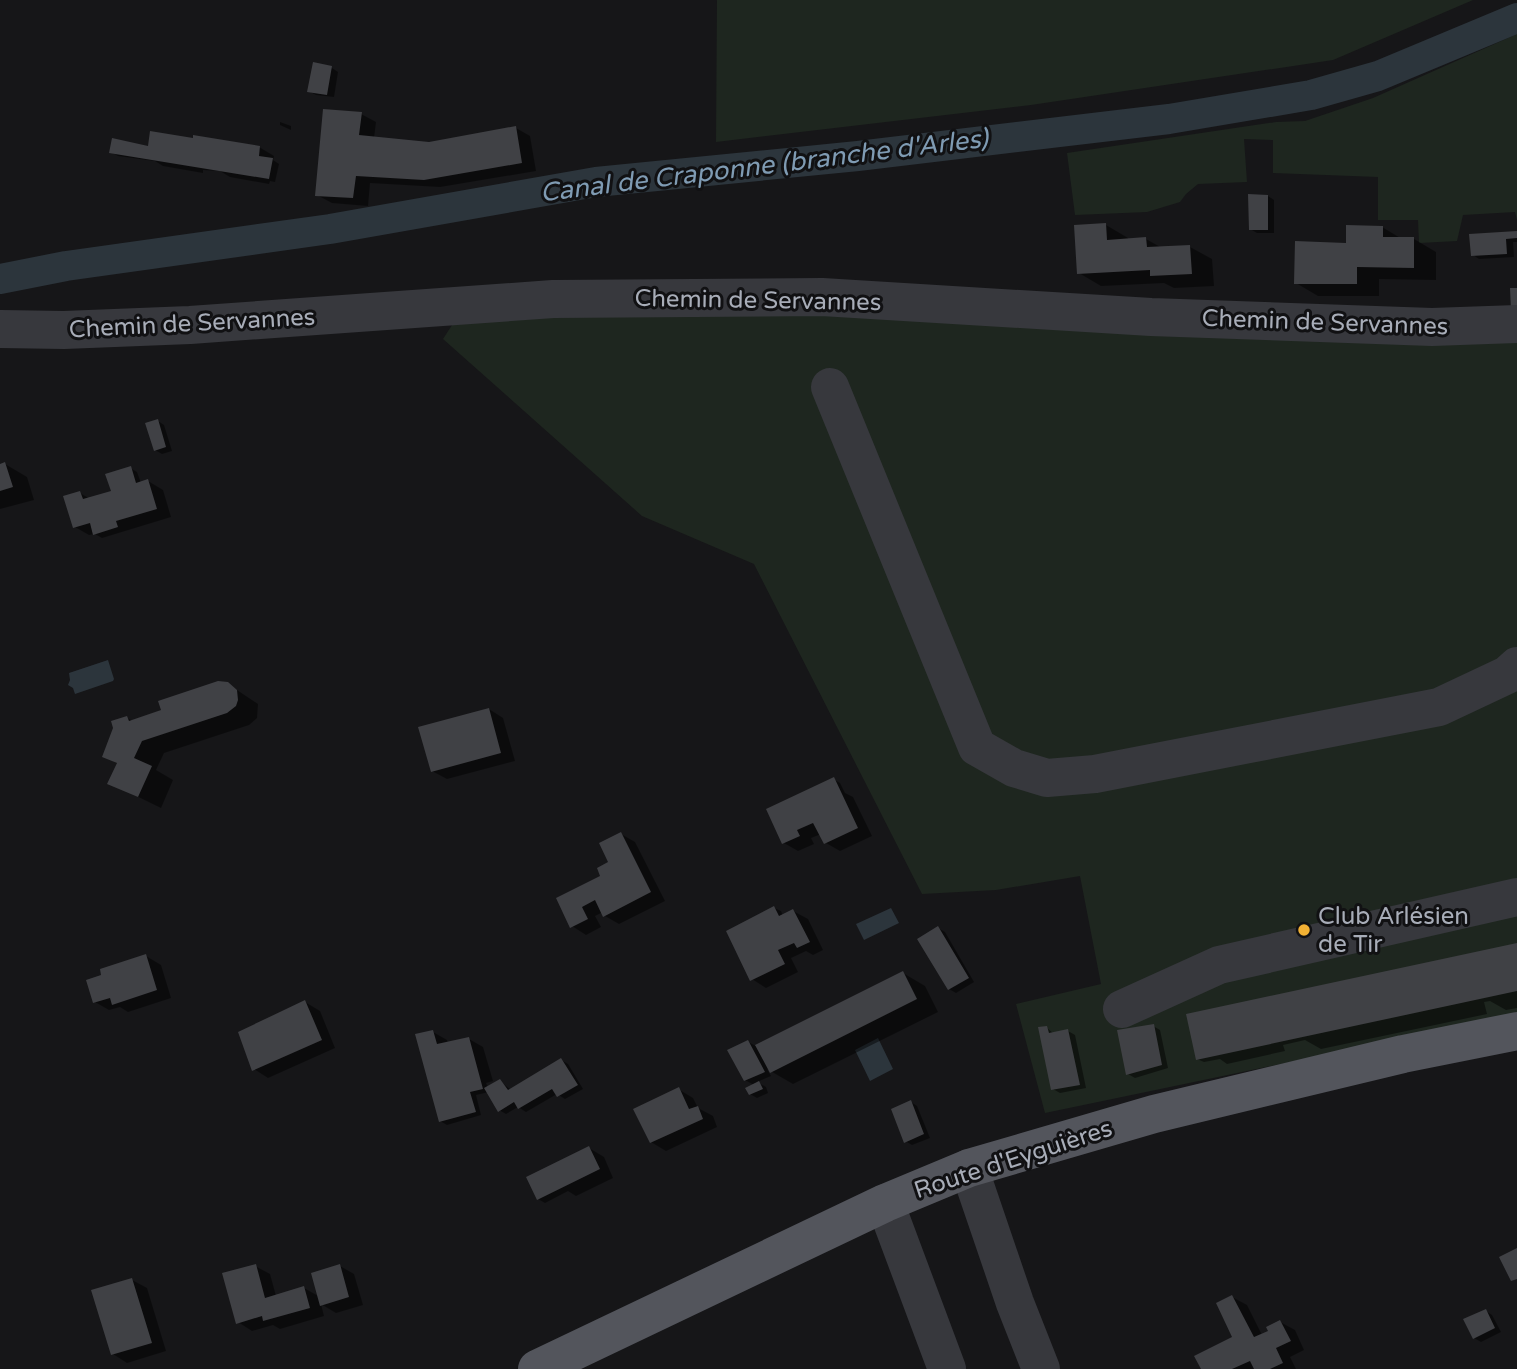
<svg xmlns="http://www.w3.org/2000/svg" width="1517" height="1369" font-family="'Varela Round',sans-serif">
  <rect width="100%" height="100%" fill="#161618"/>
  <path fill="#1e261f" d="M717 0H1473L1333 60 1031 105 716 142Z
    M1517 34V220L1515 212 1463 215 1457 241 1419 243 1418 220H1378V177L1273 173V140L1244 139 1247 182 1198 184 1186 194 1180 202 1147 212 1075 215 1067 153 1276 122 1305 121 1373 98Z
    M659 311 1517 336V1015L1045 1113 1016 1004 1101 984 1080 876 996 890 922 894 754 564 642 516 443 339 454 322Z"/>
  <path fill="#2c353c" d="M108 660 114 679 113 681 75 694 73 688 68 685 70 680 69 673Z
    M891 908 899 923 864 940 856 924Z
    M878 1038 893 1069 870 1081 855 1050Z"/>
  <path fill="#0007" d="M332 68 338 72 334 97 316 95 309 91Z
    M361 114 376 122 374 138 429 143 516 128 530 136 536 171 440 187 370 183 368 206 332 203 317 195Z
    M280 122 291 126V130L280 125Z
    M147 147H259L274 156 273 160 279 164 275 182 270 181 269 184 230 177 220 171 203 170V173L163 166 155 161 118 156 111 152Z
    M1268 196 1274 200V233H1257L1250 229Z
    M1106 225 1128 238V240L1146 239 1162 248 1190 247 1212 259 1214 286 1174 288 1164 283 1101 286 1079 273Z
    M1382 227 1402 239H1414L1436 252V280L1379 279V296H1318L1296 283 1348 244Z
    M1517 232V242H1513L1514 257 1479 259 1473 255Z
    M158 421 164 425 172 451 162 454 155 450Z
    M5 464 27 477 34 500 0 509V465Z
    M130 468 137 472 141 483 148 481 163 490 171 517 102 538 95 534 89 535 75 527 80 493 90 499 112 492Z
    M228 684 258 704 257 718 249 725 164 753 156 770 173 780 161 808 110 783 118 764 105 756 127 718 133 721Z
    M489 709 503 718 515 761 447 779 432 771Z
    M833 779 840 783 845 793 853 797 872 836 840 851 826 843 821 834 811 838 814 844 798 851 784 843Z
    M621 834 635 842 665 901 619 924 605 916 603 912 595 916 601 927 586 935 572 926 558 899 603 877 610 863Z
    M774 908 781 911 783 916 793 911 808 919 823 950 813 955 806 951 791 958 798 972 766 988 752 979Z
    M938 928 945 932 974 982 956 993 949 989Z
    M1517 945V1008L1506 1010 1490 1001 1484 1002 1487 1014 1321 1049 1305 1040 1283 1045 1285 1051 1227 1064 1220 1059 1204 1062 1197 1059Z
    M146 956 161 965 171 998 128 1012 120 1007 109 1010 95 1002 104 976Z
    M903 973 925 986 938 1012 793 1084 767 1069 771 1076 757 1082 766 1087 768 1093 757 1098 750 1094 754 1085 745 1080 748 1042 756 1046Z
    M305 1002 320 1011 335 1048 268 1078 254 1069Z
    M1153 1026 1160 1030 1168 1068 1135 1078 1128 1074Z
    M1047 1028 1054 1034 1068 1031 1075 1035 1086 1088 1060 1093 1053 1089Z
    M433 1032 447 1040 448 1043 469 1039 483 1047 493 1081 486 1083 488 1088 500 1081 511 1090 561 1060 568 1064 583 1089 565 1099 557 1094 526 1112 518 1107 506 1114 499 1110 489 1092 476 1095 481 1115 447 1125 440 1121Z
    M678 1089 693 1098 698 1108 713 1116 717 1127 666 1151 651 1142Z
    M911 1102 917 1106 930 1138 912 1145 905 1141Z
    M589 1148 604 1157 613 1178 576 1196 568 1191 545 1203 538 1199Z
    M255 1266 270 1274 276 1296 304 1288 320 1297 340 1266 354 1274 363 1305 336 1313 321 1304 324 1316 280 1329 273 1325 252 1331 238 1322Z
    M132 1280 147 1288 166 1351 127 1363 113 1354Z
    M1232 1297 1247 1305 1262 1335 1270 1332 1280 1322 1295 1330 1304 1350 1290 1357 1296 1369H1202L1235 1338Z
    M1486 1311 1492 1315 1501 1332 1481 1342 1474 1338Z"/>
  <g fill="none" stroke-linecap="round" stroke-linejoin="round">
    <path stroke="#2c353c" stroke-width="30" d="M0 279 66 266 330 229 596 182 858 156 1169 119 1311 95 1378 76 1517 18"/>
  </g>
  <path fill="#404145" d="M313 62 332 66 327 95 307 92Z
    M323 109 362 112 359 135 429 142 516 126 522 163 424 180 356 176 353 198 315 196Z
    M150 131 193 138V135L260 146 259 156 273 158 269 179 109 153 112 138 148 146Z
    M1248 194 1268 195V230H1249Z
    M1106 223 1107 240 1146 237 1147 247 1190 245 1192 274 1150 276V270L1077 274 1074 225Z
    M1346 225 1383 226V237H1414V268L1357 267V284H1294L1295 241 1346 243Z
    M1517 231V238L1506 239 1507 254 1471 256 1469 234Z
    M1510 288H1517V311H1511Z
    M158 419 166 447 154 451 145 423Z
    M5 462 13 487 0 491V464Z
    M131 466 136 483 148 479 157 509 116 521 118 527 93 535 90 523 73 528 63 496 80 491 83 499 111 491 105 474Z
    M218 681 228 682 237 690 238 700 236 706 227 713 142 741 134 758 152 766 138 797 107 784 117 763 102 757 113 728 111 721 127 716 129 721 161 710 158 701Z
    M489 708 501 753 431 772 418 727Z
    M834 777 858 828 824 844 813 823 797 830 800 836 782 844 766 809Z
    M621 832 651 892 603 917 595 900 582 907 588 919 570 928 556 898 600 876 597 868 608 862 599 843Z
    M774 906 779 916 793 909 810 942 797 948 794 943 778 950 785 964 750 981 726 931Z
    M938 926 969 978 948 990 917 939Z
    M1517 943V991L1196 1060 1186 1014Z
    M146 954 157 990 112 1005 110 998 93 1003 86 980 101 975 100 969Z
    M903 971 917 999 770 1073 755 1045Z
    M305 1000 322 1040 252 1071 238 1032Z
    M1154 1024 1162 1065 1126 1075 1117 1030Z
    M1047 1026 1049 1033 1068 1029 1080 1085 1051 1090 1038 1027Z
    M433 1030 437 1044 469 1037 483 1089 470 1092 476 1112 439 1122 415 1034Z
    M748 1040 765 1072 744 1081 727 1050Z
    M561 1058 578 1085 557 1097 552 1089 518 1109 514 1102 498 1112 484 1088 500 1079 508 1090Z
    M759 1081 763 1089 749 1095 745 1088Z
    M679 1087 689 1109 698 1106 703 1119 650 1143 633 1109Z
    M911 1100 924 1134 904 1143 891 1109Z
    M589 1146 600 1169 537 1200 526 1177Z
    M1517 1248V1279L1511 1281 1499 1257Z
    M256 1264 265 1298 304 1286 310 1308 263 1321 262 1316 236 1324 222 1273Z
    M340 1264 349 1297 320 1306 311 1273Z
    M132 1278 152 1343 111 1355 91 1290Z
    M1232 1295 1254 1337 1268 1331 1266 1327 1280 1320 1291 1341 1276 1348 1283 1363 1270 1369H1254L1250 1361 1232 1369H1201L1194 1356 1232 1337 1216 1303Z
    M1486 1309 1495 1328 1473 1339 1463 1319Z"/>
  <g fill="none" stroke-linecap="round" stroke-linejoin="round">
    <path stroke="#37383d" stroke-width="38" d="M0 329 64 330 190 325 553 299 822 297 1151 317 1432 327 1517 324
      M830 387 977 747 1014 768 1047 778 1095 774 1439 707 1507 675 1517 666
      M1122 1009 1219 965 1517 897
      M969 1168 1015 1303 1041 1369
      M885 1203 947 1369"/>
    <path stroke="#53555c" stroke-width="38" d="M537 1369 885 1203 969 1168 1154 1114 1403 1054 1517 1031"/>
  </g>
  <circle fill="#f2b134" stroke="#111113" stroke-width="2.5" cx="1304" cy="930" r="7"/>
  <g text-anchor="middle" stroke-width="6" stroke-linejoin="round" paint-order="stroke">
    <g font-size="24" fill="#a8adb8" stroke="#111113">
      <text transform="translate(758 300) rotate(1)" y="8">Chemin de Servannes</text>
      <text transform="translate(1325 322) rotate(2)" y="8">Chemin de Servannes</text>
      <text transform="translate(192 323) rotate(-3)" y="8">Chemin de Servannes</text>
      <text transform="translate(1013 1159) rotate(-18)" y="8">Route d'Eyguières</text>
    </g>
    <g font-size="24" fill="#a8adb8" stroke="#111113" text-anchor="start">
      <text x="1318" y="924">Club Arlésien<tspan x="1318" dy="28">de Tir</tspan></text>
    </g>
    <g font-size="26" font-style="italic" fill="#7f9bb3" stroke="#111113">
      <text transform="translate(764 165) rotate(-7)" y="9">Canal de Craponne (branche d'Arles)</text>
    </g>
  </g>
</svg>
